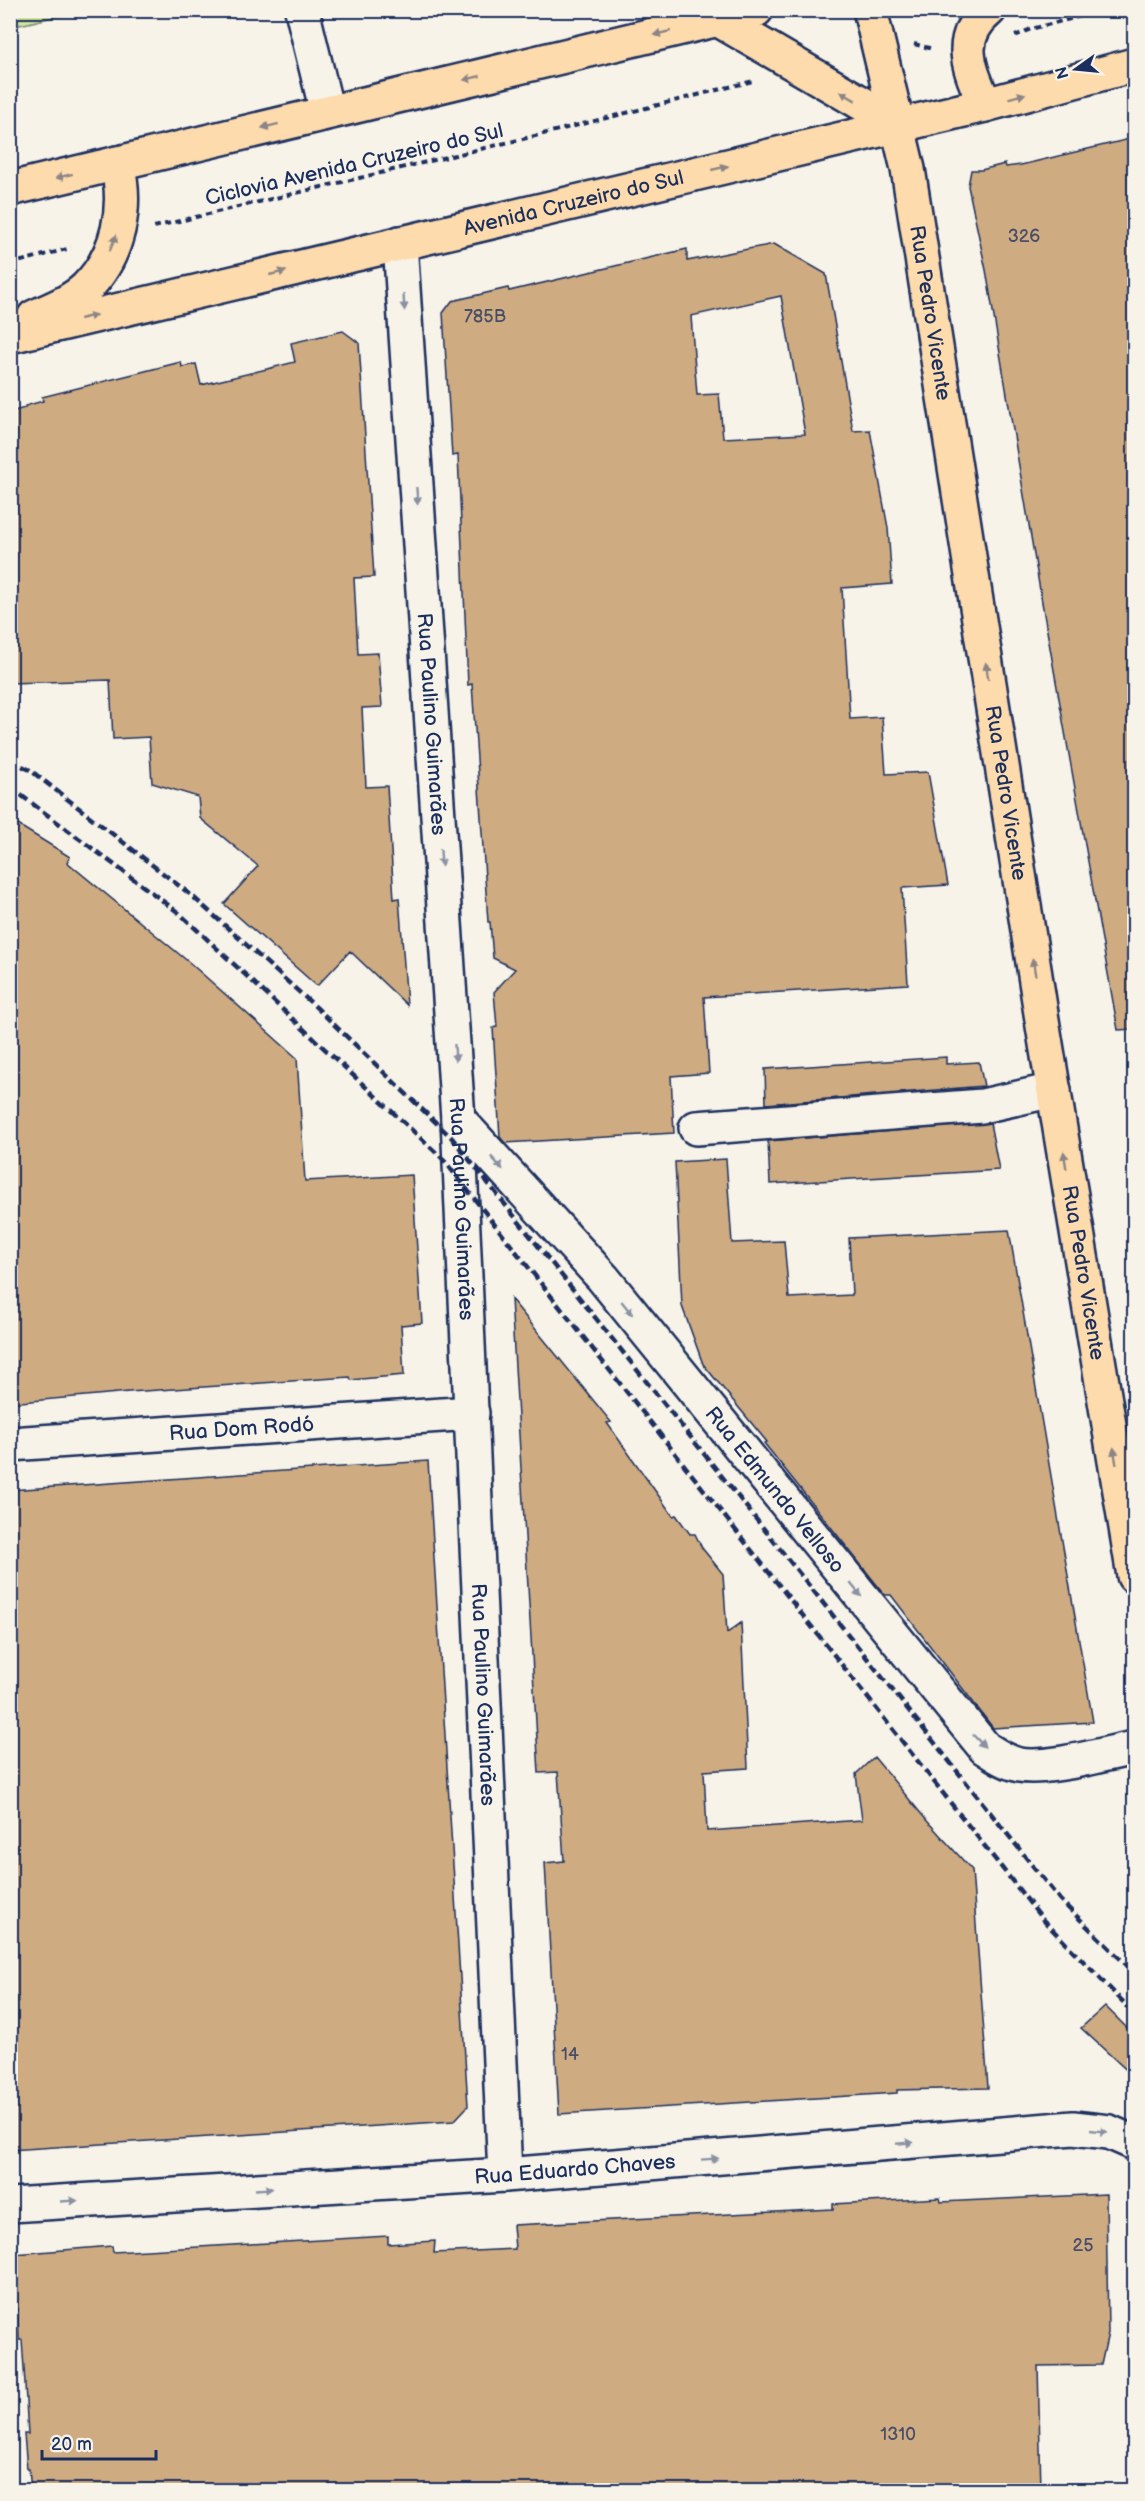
<svg xmlns="http://www.w3.org/2000/svg" width="1145" height="2501" font-family="'Balsamiq Sans',sans-serif">
  <rect width="100%" height="100%" fill="#f7f3e8"/>
  <filter id="ink" filterUnits="userSpaceOnUse"><feTurbulence type="fractalNoise" baseFrequency=".0167" numOctaves="2"/><feDisplacementMap in="SourceGraphic" scale="12" xChannelSelector="R" yChannelSelector="G"/><feConvolveMatrix kernelMatrix="1 2 1 2 8 2 1 2 1" color-interpolation-filters="sRGB"/></filter>
  <g filter="url(#ink)">
    <path fill="#cfe398" stroke="#75897b" stroke-width="1.5" d="M11 10H80V11L11 27Z"/>
    <path fill="#ceab81" stroke="#1b2f5e" stroke-width="1.5" fill-rule="evenodd" d="M1134 138V1029L1118 1030 1044 614 986 270 968 186 971 170H981L1005 164 1006 167 1021 165Z
      M774 244 826 274 853 431 870 430 888 528 892 584 842 588 850 719 882 717 886 774 928 772 948 885 902 888 908 984 704 997 709 1073 671 1076 674 1133 505 1143 500 1137 493 1028 497 1027 494 992 515 969 493 958 490 922H488L472 684 468 685 458 455 452 456 443 313 452 301 508 288 509 291 687 249V261ZM781 296 805 434 723 438 719 394 697 395 691 316Z
      M343 331 359 343 374 577 354 578 358 654 378 653 382 707 362 708 366 787 387 786 394 899 399 898 407 1005 350 951 317 986 224 904 258 866 200 818 198 797 152 783 149 737 113 739 110 680 10 683V412L25 408V406L43 401 42 397 181 362 182 367 196 364 201 385 267 369 295 362 291 343Z
      M10 820 70 857 67 862 190 963 297 1058 305 1181 412 1175 422 1323 401 1325 404 1375 351 1380 350 1377 129 1392 10 1403Z
      M946 1057V1064L979 1062 984 1086 766 1104 765 1069Z
      M990 1123 999 1170 770 1184 768 1141Z
      M726 1159 732 1243 784 1241 789 1298 852 1295 849 1238 1009 1230 1093 1722 993 1728 891 1595H885L764 1443 767 1442 703 1364 682 1306 675 1162Z
      M511 1299 611 1422 607 1423 673 1516 676 1515 690 1534H695L702 1548 723 1574 727 1633 741 1623 748 1768 704 1771 707 1831 862 1820 856 1774 874 1757 928 1822 972 1870 988 2088 897 2090V2093L559 2114 545 1863 564 1861 558 1772 539 1773Z
      M428 1461 468 2106 454 2121 10 2150V1490Z
      M1105 2006 1134 2035V2077L1081 2028Z
      M1106 2194 1108 2333 1101 2365 1038 2366 1041 2490H31L29 2469H27L24 2434H28L24 2368 22 2340H19L15 2254 112 2246 113 2252 388 2236V2244L435 2241 434 2253 515 2249 513 2225 833 2209V2204L940 2198 941 2202Z"/>
    <g fill="none" stroke-linecap="round" stroke-linejoin="round">
      <g stroke="#1b2f5e" stroke-width="38">
        <g id="minor">
          <path d="M302 10 327 112"/>
          <path id="s1" d="M400 243 458 1119 505 2175"/>
          <path id="s2" d="M458 1119 603 1278 985 1748C996 1755 1006 1762 1019 1765 1049 1770 1103 1754 1134 1748"/>
          <path d="M696 1128 982 1106 1054 1090"/>
          <path id="s3" d="M10 1444 472 1413"/>
          <path id="s4" d="M10 2205 505 2175 1073 2128 1109 2132 1134 2143"/>
        </g>
      </g>
      <g stroke="#1b2f5e" stroke-width="38">
        <g id="major">
          <path id="s5" d="M870 10 908 169 1043 1026 1134 1576"/>
          <path d="M719 20 899 125"/>
          <path d="M985 105C970 69 954 39 989 10"/>
          <path d="M10 189 756 10"/>
          <path d="M34 317C52 309 71 302 86 288 119 255 128 207 117 163"/>
          <path id="s6" d="M10 336 985 105 1134 65"/>
        </g>
      </g>
      <path stroke="#1b2f5e" stroke-width="4" stroke-dasharray="6 4.5" stroke-linecap="butt" d="M1015 36 1031 29 1105 10
        M914 44 933 49
        M154 227 535 136 753 81
        M10 264 71 248"/>
      <use href="#minor" stroke="#f7f3e8" stroke-width="33"/>
      <use href="#major" stroke="#fedbac" stroke-width="33"/>
      <path stroke="#1b2f5e" stroke-width="4.5" stroke-dasharray="9 4.5" stroke-linecap="butt" d="M10 760 30 770 191 895 318 1009 452 1138 1060 1900 1134 1972
        M10 787 179 913 443 1159 1043 1920 1134 2013"/>
    </g>
    <defs><path id="oneway-solid" d="M-6-.8H1V-3.2L6.5 0L1 3.2V.8H-6Z" transform="scale(1.5)"/></defs>
    <g fill="#8c8585">
      <use href="#oneway-solid" transform="translate(662 33) rotate(167)"/>
      <use href="#oneway-solid" transform="translate(472 78) rotate(167)"/>
      <use href="#oneway-solid" transform="translate(848 96) rotate(-149)"/>
      <use href="#oneway-solid" transform="translate(1017 96) rotate(-15)"/>
      <use href="#oneway-solid" transform="translate(270 126) rotate(166)"/>
      <use href="#oneway-solid" transform="translate(720 168) rotate(-13)"/>
      <use href="#oneway-solid" transform="translate(64 176) rotate(166)"/>
      <use href="#oneway-solid" transform="translate(113 243) rotate(-67)"/>
      <use href="#oneway-solid" transform="translate(278 273) rotate(-13)"/>
      <use href="#oneway-solid" transform="translate(88 317) rotate(-13)"/>
      <use href="#oneway-solid" transform="translate(987 671) rotate(-99)"/>
      <use href="#oneway-solid" transform="translate(1034 967) rotate(-99)"/>
      <use href="#oneway-solid" transform="translate(1065 1160) rotate(-99)"/>
      <use href="#oneway-solid" transform="translate(1115 1456) rotate(-99)"/>
    </g>
    <g fill="#8991a3">
      <use href="#oneway-solid" transform="translate(404 302) rotate(86)"/>
      <use href="#oneway-solid" transform="translate(417 496) rotate(86)"/>
      <use href="#oneway-solid" transform="translate(441 858) rotate(86)"/>
      <use href="#oneway-solid" transform="translate(455 1053) rotate(86)"/>
      <use href="#oneway-solid" transform="translate(497 1163) rotate(47)"/>
      <use href="#oneway-solid" transform="translate(627 1308) rotate(51)"/>
      <use href="#oneway-solid" transform="translate(856 1590) rotate(51)"/>
      <use href="#oneway-solid" transform="translate(979 1741) rotate(46)"/>
      <use href="#oneway-solid" transform="translate(1099 2131) rotate(6)"/>
      <use href="#oneway-solid" transform="translate(905 2143) rotate(-5)"/>
      <use href="#oneway-solid" transform="translate(710 2159) rotate(-4)"/>
      <use href="#oneway-solid" transform="translate(264 2189) rotate(-3)"/>
      <use href="#oneway-solid" transform="translate(69 2201) rotate(-3)"/>
    </g>
  </g>
  <g text-anchor="middle" stroke-width="5" stroke-linejoin="round" paint-order="stroke">
    <g font-size="18" fill="#484e67">
      <text x="1024" y="242">326</text>
      <text x="485" y="322">785B</text>
      <text x="570" y="2060">14</text>
      <text x="1083" y="2251">25</text>
      <text x="898" y="2440">1310</text>
    </g>
    <g font-size="21" fill="#1b2f5e" stroke="#f7f3e8">
      <text transform="translate(354 164) rotate(-13)" y="7">Ciclovia Avenida Cruzeiro do Sul</text>
      <text dy="7" stroke="none"><textPath href="#s6" startOffset="579">Avenida Cruzeiro do Sul</textPath></text>
      <text dy="7" stroke="none"><textPath href="#s5" startOffset="309">Rua Pedro Vicente</textPath></text>
      <text dy="7" stroke="none"><textPath href="#s1" startOffset="482">Rua Paulino Guimarães</textPath></text>
      <text dy="7" stroke="none"><textPath href="#s5" startOffset="795">Rua Pedro Vicente</textPath></text>
      <text dy="7" stroke="none"><textPath href="#s1" startOffset="968">Rua Paulino Guimarães</textPath></text>
      <text dy="7" stroke="none"><textPath href="#s5" startOffset="1281">Rua Pedro Vicente</textPath></text>
      <text dy="7" stroke="none"><textPath href="#s3" startOffset="232">Rua Dom Rodó</textPath></text>
      <text dy="7" stroke="none"><textPath href="#s2" startOffset="488">Rua Edmundo Velloso</textPath></text>
      <text dy="7" stroke="none"><textPath href="#s1" startOffset="1454">Rua Paulino Guimarães</textPath></text>
      <text dy="7" stroke="none"><textPath href="#s4" startOffset="566">Rua Eduardo Chaves</textPath></text>
    </g>
  </g>
  <rect width="1145" height="2501" fill="none" stroke="#f7f3e8" stroke-width="36"/>
  <rect x="18" y="18" width="1109" height="2465" fill="none" stroke="#1b2f5e" stroke-width="2" filter="url(#ink)"/>
  <g transform="translate(1076 69) rotate(255)" stroke="#f7f3e8" stroke-width="4.5" paint-order="stroke">
  <path d="M0-4.5L10 22L0 15L-10 22Z" fill="#1b2f5e"/>
  <text y="-9" font-size="16" font-weight="bold" text-anchor="middle" fill="#1b2f5e">N</text>
  </g>
  <path d="M42 2450v9h114v-9" fill="none" stroke="#1b2f5e" stroke-width="3"/>
  <text x="51" y="2450" font-size="18" fill="#1b2f5e" stroke="#f7f3e8" stroke-width="4.5" paint-order="stroke">20 m</text>
</svg>
